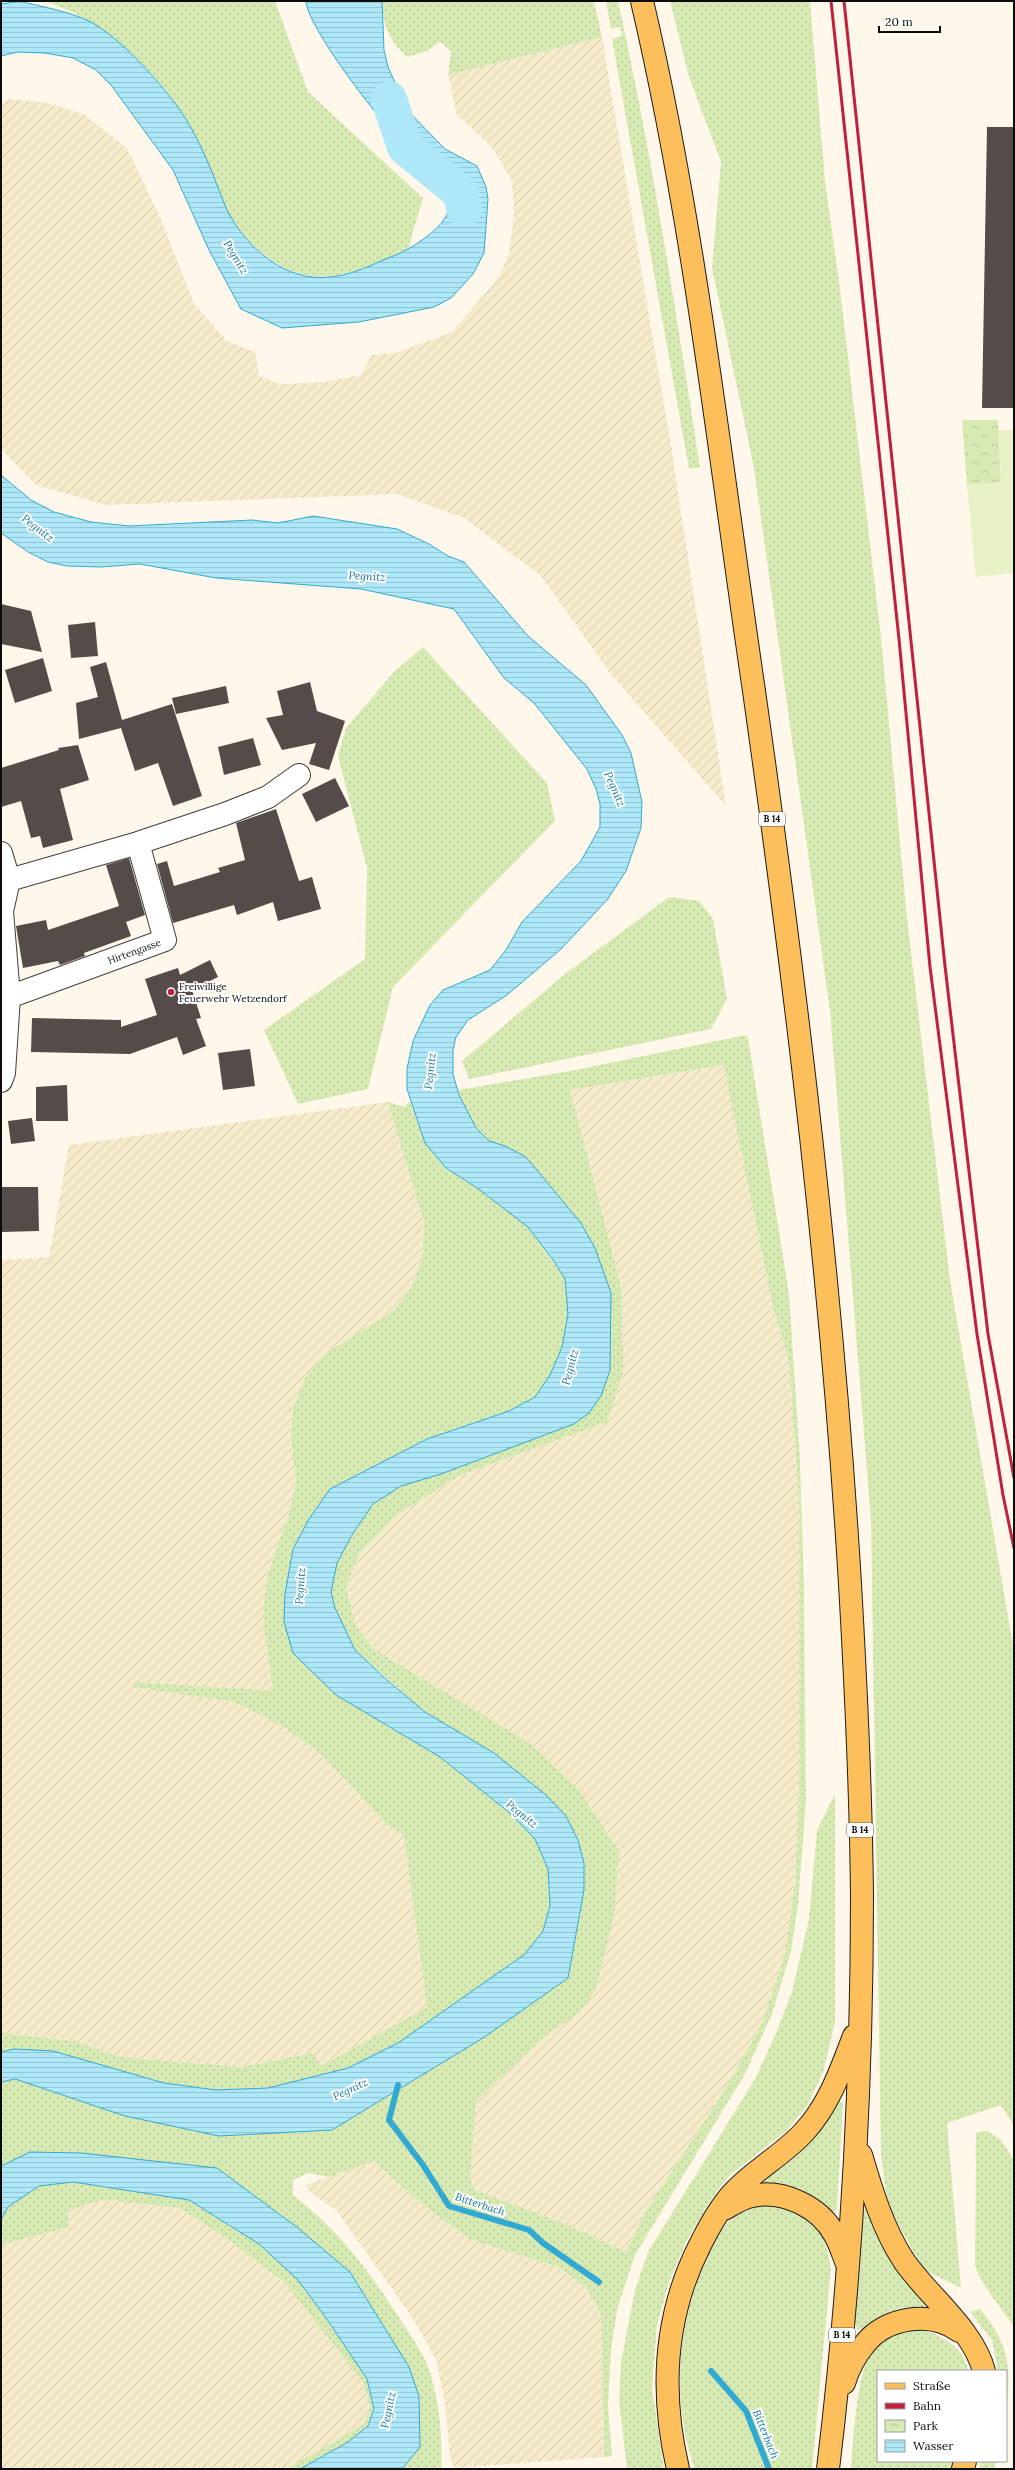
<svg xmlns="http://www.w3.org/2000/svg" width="1015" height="2470" font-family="Lora,serif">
  <defs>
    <pattern id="farmland-furrows" width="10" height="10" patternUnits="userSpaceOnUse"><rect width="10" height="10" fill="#f5ebca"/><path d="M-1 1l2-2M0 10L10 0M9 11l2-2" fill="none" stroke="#d1c8ac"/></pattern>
    <pattern id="grass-dots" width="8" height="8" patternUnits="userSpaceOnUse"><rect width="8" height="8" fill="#d8eab3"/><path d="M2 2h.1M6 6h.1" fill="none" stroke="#b8c899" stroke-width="1.8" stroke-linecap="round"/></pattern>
    <pattern id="park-crowns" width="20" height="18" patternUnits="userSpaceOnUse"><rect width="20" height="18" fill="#d8eab3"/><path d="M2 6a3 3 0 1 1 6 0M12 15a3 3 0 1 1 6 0" fill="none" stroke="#b8c899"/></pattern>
    <pattern id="water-rules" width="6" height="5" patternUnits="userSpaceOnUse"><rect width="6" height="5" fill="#ade7f8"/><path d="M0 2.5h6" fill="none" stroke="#94c5d3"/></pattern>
  </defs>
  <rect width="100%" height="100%" fill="#fff8ea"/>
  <path fill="url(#farmland-furrows)" d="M602 37 671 446 726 806 610 673 541 576 464 518 397 494 106 505 36 485 1 449V105L10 99 48 103 85 115 127 148 160 217 194 304 227 341 255 352 259 376 280 384 324 382 361 375 372 355 396 353 452 332 489 289 500 275 509 253 514 215 512 181 491 146 457 115 448 75Z
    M725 1065 773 1307 789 1362 799 1500V1786L795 1882 785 1954 763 2021 731 2080 644 2214 626 2252 568 2225 475 2190 470 2180 476 2101 543 2038 579 2013 614 1917 531 1744 375 1650 356 1626 346 1587 359 1554 398 1514 461 1475 607 1422 621 1286 570 1090Z
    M388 1102 424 1222 422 1260 411 1288 393 1311 325 1354 305 1378 293 1408 291 1436 296 1484 289 1514 275 1551 266 1583 263 1620 273 1692 134 1682 133 1687 235 1702 284 1727 322 1755 387 1825 404 1835 427 2007 321 2066 311 2053 242 2067 120 2057 74 2041 1 2033V1260L49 1257 69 1145Z
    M374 2161 418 2201 469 2239 561 2268 587 2289 601 2316 604 2457 454 2468 450 2455 445 2403 436 2359 411 2316 337 2211 309 2191 305 2185Z
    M104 2200 179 2208 219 2232 285 2283 363 2381 370 2406 364 2424 287 2469H1V2245L69 2227 68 2210Z"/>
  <path fill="url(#grass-dots)" fill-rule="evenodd" d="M46 1H275L308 92 423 198 408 249C358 272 314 294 265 255 250 244 237 228 228 212 212 179 203 143 182 113 159 78 126 44 90 22 77 13 61 8 46 1Z
    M382 1H594L602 37 448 75 451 51 440 42 427 51 407 57C389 40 383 26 382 1Z
    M606 1H618C652 155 676 312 700 467L689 469 612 39 622 36 620 27 611 29Z
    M670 1H810L825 181 840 289 881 637 907 918 950 1280 1014 1651V2126L1001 2105 947 2123 961 2288 924 2270 888 2207 881 2155 871 1521 830 1011 754 468 712 268 721 162 689 77Z
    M423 647 547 783 555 821 393 987 368 1089 298 1104 264 1030 365 959 367 868 338 756 346 728 394 672Z
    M669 897 699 901 713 919 727 999 711 1029 469 1079 462 1061 565 974Z
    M746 1035 748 1038 789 1294 800 1459 804 1589 806 1801 798 1905 791 1951 772 2014 745 2074 635 2255 618 2306 611 2349 608 2406 612 2456 604 2457 601 2315 587 2289 561 2268 469 2239 418 2201 374 2161 329 2177 308 2173 293 2180V2195C339 2230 369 2271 400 2319 410 2335 422 2351 429 2369 439 2400 443 2437 441 2469H402L420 2447 419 2396 409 2367 174 2164 81 2153 30 2152 1 2166V2082L15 2079 125 2116 219 2136 366 2110 456 2054 568 1978 584 1890V1863L578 1840 455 1730 425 1712 355 1650 335 1608 331 1592 337 1563 352 1535 373 1504 401 1486 441 1474 574 1424 589 1413 601 1396 610 1370 595 1248 581 1223 526 1157 505 1146 489 1141 476 1128 465 1110 458 1090 565 1072ZM724 1065 773 1307 789 1362 799 1500V1786L795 1882 785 1954 763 2021 731 2080 644 2214 626 2252 568 2225 475 2190 470 2180 476 2101 543 2038 579 2013 596 1989 614 1917 619 1851 578 1789 531 1744 375 1650 356 1626 346 1587 359 1554 398 1514 461 1475 607 1422 623 1373 621 1286 570 1090Z
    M410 1101 425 1143 445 1168 477 1188 528 1227 565 1279 568 1314 562 1347 550 1375 535 1397 509 1411 426 1439 330 1489 309 1519 293 1549 382 1723 440 1757 511 1814 535 1839 548 1869 550 1906 543 1932 525 1954 398 2043 348 2068 268 2088 216 2090 164 2083 53 2051 14 2049 1 2052V2033L74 2041 120 2057 242 2067 312 2053 321 2066 427 2007 404 1835 387 1825 322 1755 284 1727 235 1702 133 1687 134 1682 273 1691 263 1620 266 1583 275 1551 289 1514 296 1484 291 1436 293 1408 305 1378 325 1354 393 1311 411 1288 422 1260 424 1222 388 1102 404 1107Z
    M835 1794V2022L823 2073 807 2106 785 2132 730 2175 711 2199 687 2240 669 2282 657 2325 652 2388 664 2469H627L619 2401 621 2362 635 2290 648 2252 755 2079 774 2038 792 1992 809 1919 817 1830Z
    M838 2100 843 2103 837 2209 830 2213 758 2185Z
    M987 2131 1001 2140 1014 2160V2327C1001 2307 983 2288 975 2266L976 2132Z
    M73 2182 189 2200 259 2244 297 2279 324 2315 367 2379 374 2409 368 2426 348 2442 300 2469H287L364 2424 370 2406 363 2382 285 2283 221 2234 179 2208 104 2200 68 2210 69 2227 1 2245V2220L8 2207 39 2186Z
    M762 2205 788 2206 809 2218 824 2237 831 2268 812 2469H695C671 2403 677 2325 705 2262 710 2250 716 2234 725 2224 735 2214 749 2210 762 2205Z
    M863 2209 871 2212 932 2309C921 2309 906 2306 897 2309 883 2314 871 2328 857 2330L854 2319Z
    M980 2309C1009 2344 1012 2367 1006 2412V2371H998L992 2340 970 2312Z
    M916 2327C937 2334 965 2345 968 2371H878V2461H953L951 2469H851C854 2440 856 2354 881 2339 890 2333 905 2331 916 2327Z
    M981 2461H996L994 2469H979Z"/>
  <path fill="url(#park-crowns)" d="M962 420H998L1001 482 967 485Z"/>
  <path fill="#e8f1c5" d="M999 430H1014V573L976 577 967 485 1001 482Z"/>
  <path fill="url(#water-rules)" stroke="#32a9d2" d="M20 1C42 7 68 11 89 21 119 36 163 85 182 113 196 134 208 161 217 185 221 194 224 204 228 212 247 248 286 282 329 277 346 276 366 268 381 261 390 257 400 254 408 249 425 239 452 221 450 200 448 175 423 165 408 150 385 127 308 30 306 1H382L384 50 388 67 408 111 445 149 477 166 486 187 488 199 484 253 473 274 451 298 434 307 359 322 282 328 241 309 209 250 173 170 111 85 96 70 73 58 45 53 18 52 1 56V4Z
    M1 475 31 500 54 512 91 522 129 526 252 520 278 523 313 516 397 529 429 544 448 556 464 562 528 636 586 685 622 735 631 753 642 802 641 828 626 871 607 900 561 949 507 995 468 1020 456 1037 453 1050V1074L459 1095 476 1128 489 1141 505 1146 526 1157 581 1223 595 1248 611 1293 610 1370 601 1396 589 1413 574 1424 441 1474 401 1486 373 1504 352 1535 337 1563 331 1592 335 1608 355 1650 387 1680 425 1712 494 1753 546 1795 566 1816 578 1840 584 1863V1890L568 1978 486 2036 332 2130 219 2136 125 2116 15 2079 1 2082V2052L14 2049 53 2051 164 2083 216 2090 268 2088 348 2068 398 2043 525 1954 543 1931 550 1906 548 1869 535 1839 511 1814 440 1757 336 1695 293 1653 284 1622 285 1594 293 1549 309 1519 330 1489 427 1439 509 1411 535 1397 550 1375 562 1347 568 1314 565 1279 553 1260 528 1227 477 1188 446 1168 425 1143 407 1089V1069L413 1041 430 1005 443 990 490 970 506 950 522 922 581 861 600 827V804L596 789 587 769 534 703 504 678 454 609 361 589 216 578 140 564 101 567 67 566 48 562 28 552 1 533Z
    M30 2152 81 2153 217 2168 298 2228 350 2272 409 2367 419 2396 420 2447 402 2469H300L348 2442 368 2426 374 2409 367 2379 324 2315 297 2279 259 2244 189 2200 73 2182 39 2186 8 2207 1 2220V2166Z"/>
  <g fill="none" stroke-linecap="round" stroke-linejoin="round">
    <path stroke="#32a9d2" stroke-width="6" d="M398 2085 389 2120 423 2165 449 2206 529 2230 543 2243 599 2282
      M711 2371 746 2411 769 2469"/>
    <path stroke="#ade7f8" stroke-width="36" d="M389 99 405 147 461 193 464 209"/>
  </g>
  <path fill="#554b48" d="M987 127H1014V408H982Z
    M1 604 31 611 42 652 1 644Z
    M95 622 98 656 71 658 68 625Z
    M43 658 52 691 15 703 5 670Z
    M106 662 122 720 172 704 202 796 173 806 158 763 135 771 121 728 79 739 76 703 98 697 90 667Z
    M310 682 317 711 345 721 329 770 309 764 316 743 282 750 266 718 283 715 277 691Z
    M226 686 229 703 176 714 172 698Z
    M253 738 261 765 224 775 218 747Z
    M78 745 89 780 60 789 73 840 43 848 40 836 31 838 21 801 1 807V768L59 750 58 748Z
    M335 778 349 806 316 822 302 794Z
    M276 809 299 881 312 877 321 909 278 921 273 902 237 915 234 905 173 923 157 864 167 861 174 886 220 872 218 868 245 860 236 823Z
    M129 858 145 915 126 922 131 936 84 953 85 956 60 965 58 961 23 968 16 926 46 920 48 930 119 906 106 865Z
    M210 960 218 977 192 990 201 1018 196 1019 206 1046 183 1055 177 1037 130 1054 31 1052 32 1018 121 1020V1027L157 1015 145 979 178 968 180 975Z
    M250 1049 255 1086 223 1090 218 1053Z
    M67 1085 68 1121H36V1087Z
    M32 1118 35 1141 11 1144 8 1121Z
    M1 1187H38L39 1231 2 1232Z"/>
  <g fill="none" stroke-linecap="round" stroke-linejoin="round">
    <g stroke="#3f3f3f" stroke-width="24">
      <path id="minor" d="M1 853 9 880 2 911 9 997 4 1073 1 1081
        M9 880 138 843 225 814 268 797 299 775
        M9 997 165 940 138 843"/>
    </g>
    <g stroke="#1d1d1d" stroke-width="24">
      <path id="major" d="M642 1C695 227 720 461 754 691 796 988 832 1285 850 1584 856 1688 861 1792 862 1896 862 2088 851 2279 828 2469
        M861 2155C872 2192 883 2229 904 2261 929 2297 973 2329 984 2371
        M724 2209C733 2204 742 2198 752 2196 783 2189 820 2207 835 2235 840 2244 843 2254 847 2264
        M844 2383C848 2370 855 2356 864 2345 885 2317 931 2310 959 2331
        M678 2469C660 2392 664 2316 700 2245 709 2227 719 2208 733 2193 754 2170 783 2155 804 2132 829 2105 841 2070 854 2036
        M963 2469 965 2461"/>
    </g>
    <use href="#minor" stroke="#fff" stroke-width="22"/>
    <use href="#major" stroke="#fdbf5c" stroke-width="22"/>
    <path stroke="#c0203e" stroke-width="3" d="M831 1 899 639 930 967 977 1334 1003 1495 1014 1548
      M844 1 945 966 988 1334 1014 1478"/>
  </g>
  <circle fill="#c0203e" stroke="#fff" stroke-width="1.5" cx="171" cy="992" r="4"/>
  <g text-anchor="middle" stroke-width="4" stroke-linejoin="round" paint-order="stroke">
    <g fill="#fff" stroke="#555" stroke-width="1">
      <rect x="759" y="812" width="26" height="14" rx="3"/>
      <rect x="847" y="1823" width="26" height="14" rx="3"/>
      <rect x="829" y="2328" width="26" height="14" rx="3"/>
    </g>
    <g font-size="9" font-weight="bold" fill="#0c0c0c">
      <text x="772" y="822">B 14</text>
      <text x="860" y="1833">B 14</text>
      <text x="842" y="2338">B 14</text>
    </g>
    <g font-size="10" fill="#0c0c0c" stroke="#fff">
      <text transform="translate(134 951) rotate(-20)" y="4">Hirtengasse</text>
    </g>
    <g font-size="10" fill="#0c0c0c" stroke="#fff" text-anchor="start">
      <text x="179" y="990">Freiwillige<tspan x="179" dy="12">Feuerwehr Wetzendorf</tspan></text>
    </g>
    <g font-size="11" font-style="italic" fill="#1177a1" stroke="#fff">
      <text transform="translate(236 257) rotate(59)" y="4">Pegnitz</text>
      <text transform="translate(38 528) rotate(38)" y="4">Pegnitz</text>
      <text transform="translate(367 576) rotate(3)" y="4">Pegnitz</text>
      <text transform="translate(615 789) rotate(67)" y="4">Pegnitz</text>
      <text transform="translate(430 1071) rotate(-84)" y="4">Pegnitz</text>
      <text transform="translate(570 1367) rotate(-75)" y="4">Pegnitz</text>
      <text transform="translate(300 1586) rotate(-86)" y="4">Pegnitz</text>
      <text transform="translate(522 1814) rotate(39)" y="4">Pegnitz</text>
      <text transform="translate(350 2089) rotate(-25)" y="4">Pegnitz</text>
      <text transform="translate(480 2204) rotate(18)" y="4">Bitterbach</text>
      <text transform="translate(388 2410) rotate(-78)" y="4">Pegnitz</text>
      <text transform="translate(766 2434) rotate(68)" y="4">Bitterbach</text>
    </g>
  </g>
  <rect width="1015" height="2470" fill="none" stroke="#0c0c0c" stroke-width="4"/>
  <rect x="877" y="2370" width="130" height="92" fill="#ffffff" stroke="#9e9e9e"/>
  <rect x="885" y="2383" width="20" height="6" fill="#fdbf5c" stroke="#9e9e9e"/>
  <text x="913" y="2390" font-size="12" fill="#0c0c0c">Straße</text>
  <rect x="885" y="2403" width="20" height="6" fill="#c0203e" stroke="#9e9e9e"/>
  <text x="913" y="2410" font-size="12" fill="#0c0c0c">Bahn</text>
  <rect x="885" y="2420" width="20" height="12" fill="url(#park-crowns)" stroke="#9e9e9e"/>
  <text x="913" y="2430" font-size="12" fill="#0c0c0c">Park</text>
  <rect x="885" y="2440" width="20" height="12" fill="url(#water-rules)" stroke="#9e9e9e"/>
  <text x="913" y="2450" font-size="12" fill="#0c0c0c">Wasser</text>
  <path d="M879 26v6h61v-6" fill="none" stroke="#0c0c0c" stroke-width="2"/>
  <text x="885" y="26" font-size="12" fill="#0c0c0c" stroke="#ffffff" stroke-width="3" paint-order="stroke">20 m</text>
</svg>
